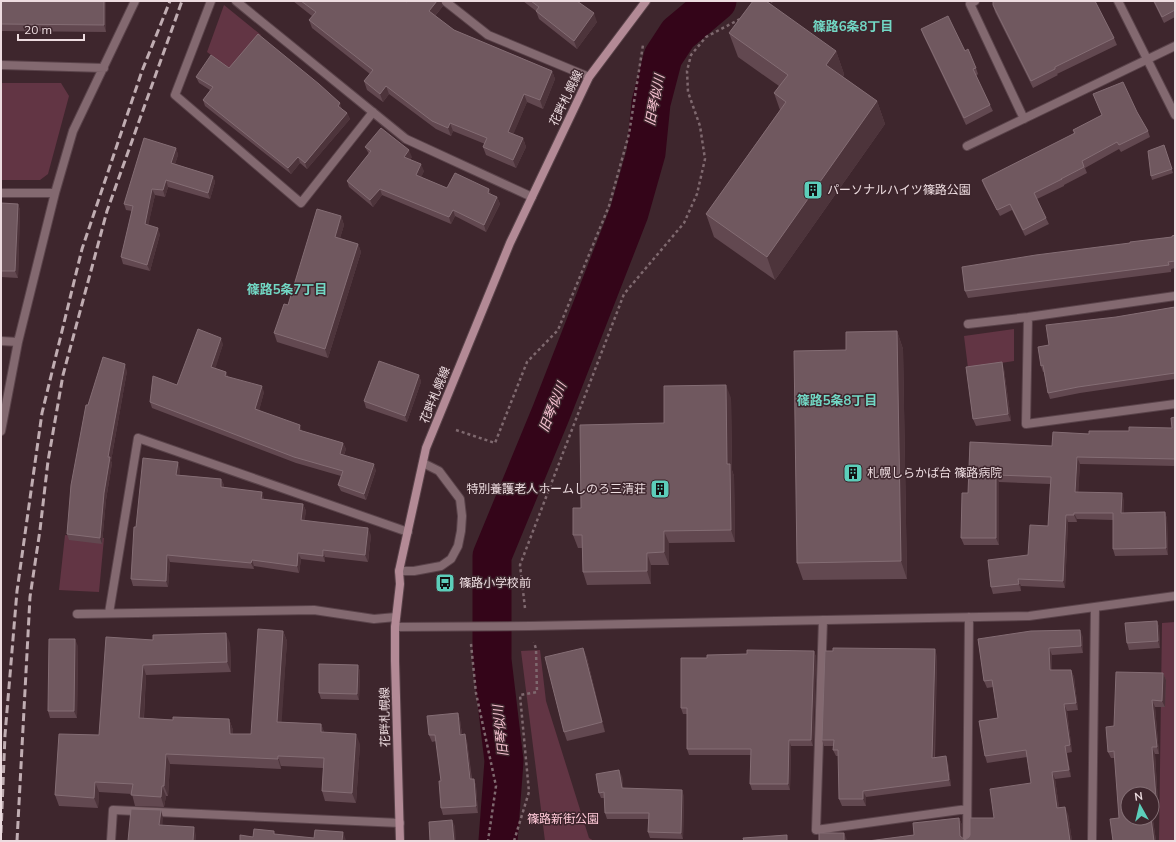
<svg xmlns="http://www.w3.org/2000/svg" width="1176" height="842" font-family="Mulish,'Noto Sans JP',sans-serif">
  <rect width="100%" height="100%" fill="#3e262d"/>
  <path fill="#623544" d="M224 5 261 35 230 69 207 52Z
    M1 83H61L69 96 48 174 40 180H1Z
    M1014 329V361L968 368 964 336Z
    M65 535 104 538 99 592 59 590Z
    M1175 622V841H1159L1162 623Z
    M540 650 546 701 589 838 594 841H545L521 651Z"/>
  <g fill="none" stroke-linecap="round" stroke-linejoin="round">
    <path stroke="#340519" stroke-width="39" d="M498 841 504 761 492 660V556L551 413 629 213 646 153 651 103 663 57 678 34 717 1"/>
    <g stroke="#5a434a" stroke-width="10">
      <path id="service" d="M399 571H414L441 566 451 559 458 546 461 531 462 516 460 499 439 471 423 463"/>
    </g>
    <g stroke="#5a434a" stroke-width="10">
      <path id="minor" d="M211 1 175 95 301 203 373 112
        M236 1 406 139 532 197
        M445 1 488 35 589 77
        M975 1 970 4 1024 119
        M1118 1 1175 115
        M1 65 104 68
        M967 146 1175 46
        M1 193H55
        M1028 317 1026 424 1175 404
        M968 324 1028 317 1175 296
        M1 341 18 342
        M1 431 18 342 55 193 73 131 135 1
        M109 613 138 438 408 532
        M77 614 314 610 374 619 396 617
        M823 620 816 830 967 809
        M395 627 530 626 1029 616 1175 596
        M111 841 113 810 400 823
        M967 841 969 617
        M1092 841 1095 607"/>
    </g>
    <g stroke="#5a434a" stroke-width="10">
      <path id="secondary" d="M400 841 395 661V627L400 584 399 571 426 448 510 243 589 77 646 1"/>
    </g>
    <path stroke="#7f696f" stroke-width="2.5" stroke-dasharray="3 3" stroke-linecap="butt" d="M766 5 772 1
      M456 430 495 443 527 362 558 330 609 206 629 134 643 45
      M525 608 520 565 624 294 684 223 697 194 705 159 700 126 688 92 687 71 691 55 706 37 742 18
      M471 644 476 693 496 786 488 841
      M514 841 529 792 520 695 537 692 536 649 534 642"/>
    <use href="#service" stroke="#836970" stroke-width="8"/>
    <use href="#minor" stroke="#836970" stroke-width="8"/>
    <use href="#secondary" stroke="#b38a96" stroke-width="8"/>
    <path stroke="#c0adb2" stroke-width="3" stroke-dasharray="8 4" stroke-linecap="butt" d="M1 833 5 735 17 591 42 413 82 249 142 71 170 1
      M17 841 30 597 40 530 48 461 63 375 107 211 182 1"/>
  </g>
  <path fill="#624850" d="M1 1H106V32L1 31Z
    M293 1H405L406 2 408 1H441L443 6 435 16 454 30 552 71 555 79 543 109 527 102 513 134 523 138 526 147 516 168 486 155 483 147 485 144 453 131 451 136 436 129 389 94 383 102 367 90 364 81 370 74 312 28 309 20 312 16Z
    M523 1H577L597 22 577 49 539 19 536 11Z
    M1153 1H1175V17L1164 23Z
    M993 5 1114 38 1117 45 1057 74 1058 75 1033 88 995 12Z
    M921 29 965 51 976 68 978 74 976 76 990 105 993 111 966 125 923 35Z
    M729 33 836 51 844 74 843 77 877 101 885 124 775 280 714 237 706 214 780 110 774 93 779 86 738 57Z
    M229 68 342 109 347 113 350 119 307 169 300 163 291 174 205 106 203 100 210 90 199 83 196 77Z
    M1093 94 1137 112 1148 131 1150 137 1121 152 1119 149 1085 168 1087 173 1064 185V186L1037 199 1046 218 1049 224 1025 236 1012 210 1000 216 984 186 982 180 1074 134 1073 130 1102 115Z
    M1164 145 1173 173 1152 180 1151 176Z
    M365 147 412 157 410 159 424 171 421 177 447 188 489 189 491 195 497 197 500 204 486 232 455 216 451 224 382 195 373 207 349 187 347 181 369 154Z
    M176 148 178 155 175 164 213 176 215 182 210 199 168 187 165 197 155 195 148 225 160 234 150 271 123 264 121 257 132 211 126 210 124 204Z
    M1 203 18 204 20 210 18 278 1 277Z
    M341 216 344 225 340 238 358 244 361 252 328 358 277 342 274 333 288 305Z
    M1175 235V268L1171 269V272L968 298 965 291 1130 243 1172 237Z
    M1175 307V379L1080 393 1050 399 1048 393 1044 372H1043L1041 366 1049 345 1116 317Z
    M897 331 903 349 907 579 803 580 797 563Z
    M223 344 215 368 226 372 228 377 264 392 259 410 302 431 343 443 346 449 344 455 376 470 366 500 341 491 338 485 341 476 296 463 152 408 150 402 177 385Z
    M1004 369 1011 421 976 426 973 419Z
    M127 371 111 461 112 463 106 500 102 544 69 540 67 534 88 405Z
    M419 375 421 382 407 422 366 408 364 401Z
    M731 398 732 470 734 476 735 542 669 543V565H651V584L587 585 583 572 582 548H578L573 535 581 508 664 423Z
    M1175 417V466L1080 464 1078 492 1124 500V513L1165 512 1167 519 1168 555 1115 556 1113 549V520L1077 519V522H1068L1065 588 1021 586V591L993 594 991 587 1028 555 1048 526 1050 484 999 482V545H964L961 538 968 493 970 442 1052 446 1089 434 1172 428Z
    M180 469 179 475 221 479 224 485V487L264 498V500L303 504 306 511 304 521 371 535 368 562 325 557V562L301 559 299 573 254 566V569L170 562 168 587 133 586 131 579 136 527Z
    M1157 621 1159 627 1160 648 1129 650 1127 643Z
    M283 631 287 641 281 722 321 724 324 732 360 744 356 803 325 801 322 791 323 768 281 766V769L170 764 168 796H166L164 807 135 806 132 794 99 792 98 808 59 806 55 795 99 735 153 640 230 643 231 672 146 675 144 718 173 720 229 719 233 730V734H251Z
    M1083 637V653L1052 655V670H1071L1074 677 1078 710 1067 711 1072 752 1067 753 1071 777 1055 779 1059 808 1068 814 1072 841H868L914 835 959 818 962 825V838L965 840 969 837 994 818 1031 783 1027 757 987 763 985 756 998 718 993 687 987 688 984 681 978 639Z
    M78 646 77 718H50L48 711Z
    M583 648 587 658 605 732 567 741 564 732Z
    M814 651 816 657 813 746H791L790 790H752L750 784 751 755H689L687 749V714H683L681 708 747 654Z
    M937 656 935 758 948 763 951 786 866 797V806H842L839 799V756H836L833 750V746H824L822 740Z
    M358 665 360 672 359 700 321 699 319 693Z
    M1163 673 1166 680 1165 707H1155L1159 754H1155L1158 804 1152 805V794H1128L1152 813 1156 841H1113L1119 818 1115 758H1111L1108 752 1114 726Z
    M458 713 460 720 462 735 467 741 472 779H474L476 786 478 813 443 815 441 808V781L436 741 432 742 429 735Z
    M622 776 623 788 684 796 683 839 650 838 648 832 649 819H607L605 813V798H601L599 793Z"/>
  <path fill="#4d343b" d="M104 1H106V32L104 25Z
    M437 1H441L443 6 432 19 429 11Z
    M594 13 597 22 577 49 574 41Z
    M836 51 844 74 834 88 826 65Z
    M552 71 555 79 543 109 540 100Z
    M386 86 389 94 383 102 380 94Z
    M524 94 527 102 511 140 508 132Z
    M877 101 885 124 775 280 767 257Z
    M340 103 342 109 340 112 338 106Z
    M347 113 350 119 307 169 305 163Z
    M450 123 453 131 451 136 448 128Z
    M523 138 526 147 516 168 513 160Z
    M176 148 178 155 173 170 171 163Z
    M409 150 412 157 407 163 404 157Z
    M298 157 300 163 291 174 288 168Z
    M421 164 424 171 419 182 416 175Z
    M213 176 215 182 210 199 208 193Z
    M166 180 168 187 165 197 163 190Z
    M152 189 155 195 147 231 145 224Z
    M380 189 382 195 373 207 370 200Z
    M489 189 492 196 488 193Z
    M497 197 500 204 486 232 484 225Z
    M18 204 20 210 18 278 15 271Z
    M453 210 455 216 451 224 449 217Z
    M341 216 344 225 338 245 335 237Z
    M158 228 160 234 150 271 147 265Z
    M358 244 361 252 328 358 325 349Z
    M897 331 903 349 907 579 901 561Z
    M221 338 223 344 214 373 211 367Z
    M1002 362 1004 369 1011 421 1008 414Z
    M125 364 127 371 111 461 112 463 106 500 102 544 100 538 104 493 108 457Z
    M226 372 228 378 225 376Z
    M419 375 421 382 407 422 405 416Z
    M726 385 731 398 732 470 734 476 735 542 731 530 727 464Z
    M262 386 264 392 258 415 255 409Z
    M300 425 302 431 299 430Z
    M343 443 346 449 342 460 340 454Z
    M1077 457 1080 464 1078 499 1075 492Z
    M178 462 180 469 179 482 176 475Z
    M374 464 376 470 366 500 364 494Z
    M996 475 999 482V545L996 538Z
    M221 479 224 485 223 494 221 487Z
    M262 492 264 498 263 506 261 499Z
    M1122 493 1124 500V520L1121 513Z
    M303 504 306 511 304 527 301 520Z
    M1165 512 1167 519 1168 555 1166 548Z
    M1074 513 1077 519V522L1074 515Z
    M1066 515 1068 522 1065 588 1063 581Z
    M368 528 371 535 368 562 365 555Z
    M664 531 669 543V565L664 552Z
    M323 550 325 557V562L323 556Z
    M298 553 301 559 299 573 297 566Z
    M647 553 651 565V584L647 571Z
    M167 555 170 562 168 587 166 581Z
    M252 560 254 566V569L251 563Z
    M1018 579 1021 586V591L1019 584Z
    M1157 621 1159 627 1160 648 1158 641Z
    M1080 630 1083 637V653L1081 646Z
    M283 631 287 641 281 732 277 722Z
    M226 633 230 643 231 672 227 662Z
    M75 639 78 646 77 718 74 711Z
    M583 648 587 658 605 732 602 722Z
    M1049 648 1052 655V677L1050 670Z
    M935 649 937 656 934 765 932 758Z
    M814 651 816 657 813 746 811 740Z
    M143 665 146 675 143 728 139 718Z
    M358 665 360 672 359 700 357 694Z
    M1071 670 1074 677 1078 710 1076 703Z
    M1163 673 1166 680 1165 707 1162 701Z
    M1152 700 1155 707 1159 754 1157 747Z
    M1064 704 1067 711 1072 752 1070 745Z
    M458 713 460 720 463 742 460 735Z
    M229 719 233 730V744L230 734Z
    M321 724 325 734 321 732Z
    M356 734 360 744 356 803 352 793Z
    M465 734 467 741 472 786 470 779Z
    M789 740 791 746 790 790 788 784Z
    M1065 746 1067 753 1071 777 1069 770Z
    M1152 747 1155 754 1158 804 1156 798Z
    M166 754 170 764 168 796 164 786Z
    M278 756 281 766V769L278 759Z
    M946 756 948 763 951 786 949 780Z
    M619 770 622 776 624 794 622 788Z
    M1052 772 1055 779 1060 815 1057 808Z
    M474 779 476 786 478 813 476 806Z
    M95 782 99 792 98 808 94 798Z
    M162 786 166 796 164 807 161 797Z
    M682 790 684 796 683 839 681 833Z
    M863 791 866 797V806L863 799Z
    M1065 807 1068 814 1072 841H1070Z
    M161 810 163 818 162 833 159 825Z
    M1152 813 1156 841H1154L1151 818H1152Z
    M959 818 962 825V841L960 836Z
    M452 820 455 826 456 841H454Z
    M194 827 196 835V841H193Z
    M343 832 346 840V841H342Z
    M844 833 847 840V841H844Z"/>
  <path fill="#70585f" stroke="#846d74" d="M1 1H104V25L1 24Z
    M301 1H405L406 2 408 1H437L429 11 454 30 552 71 540 100 524 94 508 132 523 138 513 160 483 147 487 138 450 123 448 128 432 121 386 86 380 94 364 81 373 70 309 20 316 12Z
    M531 1H577L594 13 574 41 536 11 539 7Z
    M753 1H766L836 51 826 65 877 101 767 257 706 214 786 102 774 93 788 75 729 33Z
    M993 1H1095L1114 38 1055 67V69L1031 81 993 5Z
    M1154 1H1175V10L1162 17Z
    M948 16 965 51 968 49 976 68 973 69 990 105 964 118 921 29Z
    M258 34 319 84 340 103 338 106 347 113 305 163 298 157 288 168 203 100 213 87 196 77 211 55 229 68Z
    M1123 82 1137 112 1148 131 1119 145 1117 142 1082 161 1084 167 1061 179H1062L1034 193 1046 218 1023 230 1010 204 997 210 982 180 1075 133 1073 130 1102 115 1093 94Z
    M381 128 409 150 404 157 421 164 416 175 447 188 455 173 489 189 488 193 497 197 484 225 453 210 449 217 380 189 370 200 347 181 371 151 365 147Z
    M144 138 176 148 171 163 213 176 208 193 166 180 163 190 152 189 145 224 158 228 147 265 121 257 133 206 124 204Z
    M1164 145 1172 169 1151 176 1148 151Z
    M1 203 18 204 15 271H1Z
    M317 209 341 216 335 237 358 244 325 349 274 333 284 304 288 305Z
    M1175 235V261L1168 262 1169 265 965 291 962 267 1036 255 1130 243V242L1172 237V236Z
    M1175 307V373L1078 387 1048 393 1043 365 1041 366 1038 347 1049 345 1046 325 1116 317Z
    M198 329 221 338 211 367 226 372 225 376 262 386 255 409 300 425 299 430 343 443 340 454 374 464 364 494 338 485 343 471 294 457 150 402 153 376 177 385Z
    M897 331 901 561 797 563 794 351 846 350V332Z
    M103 357 125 364 108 457H110L104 493 100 538 67 534 71 485 86 405H88Z
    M379 361 419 375 405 416 364 401Z
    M1002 362 1008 414 973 419 966 367Z
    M726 385 727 464H730L731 530 664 531V552L647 553V571L583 572 582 535H573V508H581L580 425 664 423V386Z
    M1175 417V459L1077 457 1075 492 1122 493 1121 513 1165 512 1166 548 1113 549V513H1074V515H1066L1063 581 1018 579 1019 584 991 587 988 560 1028 555 1030 525 1048 526 1051 477 996 475V538H961L962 493H968L970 442 1052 446 1053 432 1089 434V431H1129V427L1172 428 1171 418Z
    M143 458 178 462 176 475 221 479V487L262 492 261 499 303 504 301 520 368 528 365 555 323 550V556L298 553 297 566 252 560 251 563 167 555 166 581 131 579 134 527H136Z
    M1157 621 1158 641 1127 643 1125 623Z
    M258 629 283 631 277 722 321 724V732L356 734 352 793 322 791 324 758 278 756V759L166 754 164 786H162L161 797 131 795 133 784 95 782 94 798 55 795 59 734 99 735 106 637 153 640V635L226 633 227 662 143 665 139 718 173 720V717L229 719 230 734H251Z
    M1080 630 1081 646 1049 648 1050 670H1071L1076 703 1064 704 1070 745 1065 746 1069 770 1052 772 1057 808 1065 807 1070 841H868L914 835 913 823 959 818 960 836 965 840 969 837 970 835V818H994L990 789 1031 783 1026 750 985 756 979 721 998 718 992 680 984 681 978 639 1031 631Z
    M49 639H75L74 711H48Z
    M583 648 602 722 564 732 545 657Z
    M833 648 935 649 932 758 946 756 949 780 863 791V799H839L838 750H833L834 740H822L825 651H833Z
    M747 650 814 651 811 740H789L788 784H750L751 749H687V708H681V658H707V655L747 654Z
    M319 664 358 665 357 694 319 693Z
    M1116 672 1163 673 1162 701 1152 700 1157 747H1152L1156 798H1152V794H1128V818H1151L1154 841H1113L1110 819 1119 818 1114 751 1108 752 1106 727 1114 726Z
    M458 713 460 735 465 734 470 779H474L476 806 441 808 439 781H441L435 735H429L427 716Z
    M619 770 622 788 682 790 681 833 648 832 649 813H605L604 792 599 793 596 774Z
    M131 809 161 810 159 825 194 827 193 841H128Z
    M452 820 454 841H430L429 822Z
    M254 829 274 831V834L314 838 315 830 343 832 342 841H240V835L253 837Z
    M819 833H844V841H819Z
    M787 835V841H744L743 838Z"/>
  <defs>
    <g id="building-square" transform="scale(1)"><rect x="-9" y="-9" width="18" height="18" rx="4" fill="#5cceba" stroke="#3e262d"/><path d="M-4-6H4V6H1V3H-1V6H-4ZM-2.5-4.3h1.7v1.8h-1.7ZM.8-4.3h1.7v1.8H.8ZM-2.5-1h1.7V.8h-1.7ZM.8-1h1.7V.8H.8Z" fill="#111"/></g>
    <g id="bus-square" transform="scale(1)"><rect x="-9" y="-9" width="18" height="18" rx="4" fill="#5cceba" stroke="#3e262d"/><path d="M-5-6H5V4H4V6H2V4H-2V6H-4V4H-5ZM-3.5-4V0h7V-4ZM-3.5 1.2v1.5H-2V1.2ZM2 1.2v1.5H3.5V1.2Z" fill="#111"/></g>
  </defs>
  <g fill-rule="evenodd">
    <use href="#building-square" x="813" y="190"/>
    <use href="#building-square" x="853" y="473"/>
    <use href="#building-square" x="660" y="489"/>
    <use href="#bus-square" x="445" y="583"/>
  </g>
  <g text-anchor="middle" stroke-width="3" stroke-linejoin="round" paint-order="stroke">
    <g font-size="12" fill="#eddce0" stroke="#3e262d">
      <text transform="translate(566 98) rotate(-64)" y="4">花畔札幌線</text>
      <text transform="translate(435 395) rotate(-68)" y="4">花畔札幌線</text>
      <text transform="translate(385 717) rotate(-91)" y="4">花畔札幌線</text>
    </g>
    <g font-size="12" fill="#eddce0" stroke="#3e262d" text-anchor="start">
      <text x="827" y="194">パーソナルハイツ篠路公園</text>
      <text x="867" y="477">札幌しらかば台 篠路病院</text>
      <text x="646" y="493" text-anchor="end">特別養護老人ホームしのろ三清荘</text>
      <text x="459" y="587">篠路小学校前</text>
    </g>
    <g font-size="12" fill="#fec8d7" stroke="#3e262d">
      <text x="563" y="823">篠路新街公園</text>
    </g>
    <g font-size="13" font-weight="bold" fill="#72d8c5" stroke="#3e262d">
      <text x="853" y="31">篠路6条8丁目</text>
      <text x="287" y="294">篠路5条7丁目</text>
      <text x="837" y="405">篠路5条8丁目</text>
    </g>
    <g font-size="13" font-style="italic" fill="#f9c4d3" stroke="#3e262d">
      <text transform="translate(654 100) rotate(-79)" y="5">旧琴似川</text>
      <text transform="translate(552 407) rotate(-68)" y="5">旧琴似川</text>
      <text transform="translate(500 731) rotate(-96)" y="5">旧琴似川</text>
    </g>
  </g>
  <rect width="1176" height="842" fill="none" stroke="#eddce0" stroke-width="4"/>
  <g transform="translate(1140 806) rotate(352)"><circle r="19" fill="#3e262d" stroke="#846f75"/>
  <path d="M0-3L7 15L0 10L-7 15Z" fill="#5cceba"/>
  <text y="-6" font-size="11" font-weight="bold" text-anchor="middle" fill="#eddce0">N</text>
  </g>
  <path d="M18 34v6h66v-6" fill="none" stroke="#eddce0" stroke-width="2"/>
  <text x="24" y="34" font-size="12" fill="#eddce0" stroke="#3e262d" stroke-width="3" paint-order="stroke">20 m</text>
</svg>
